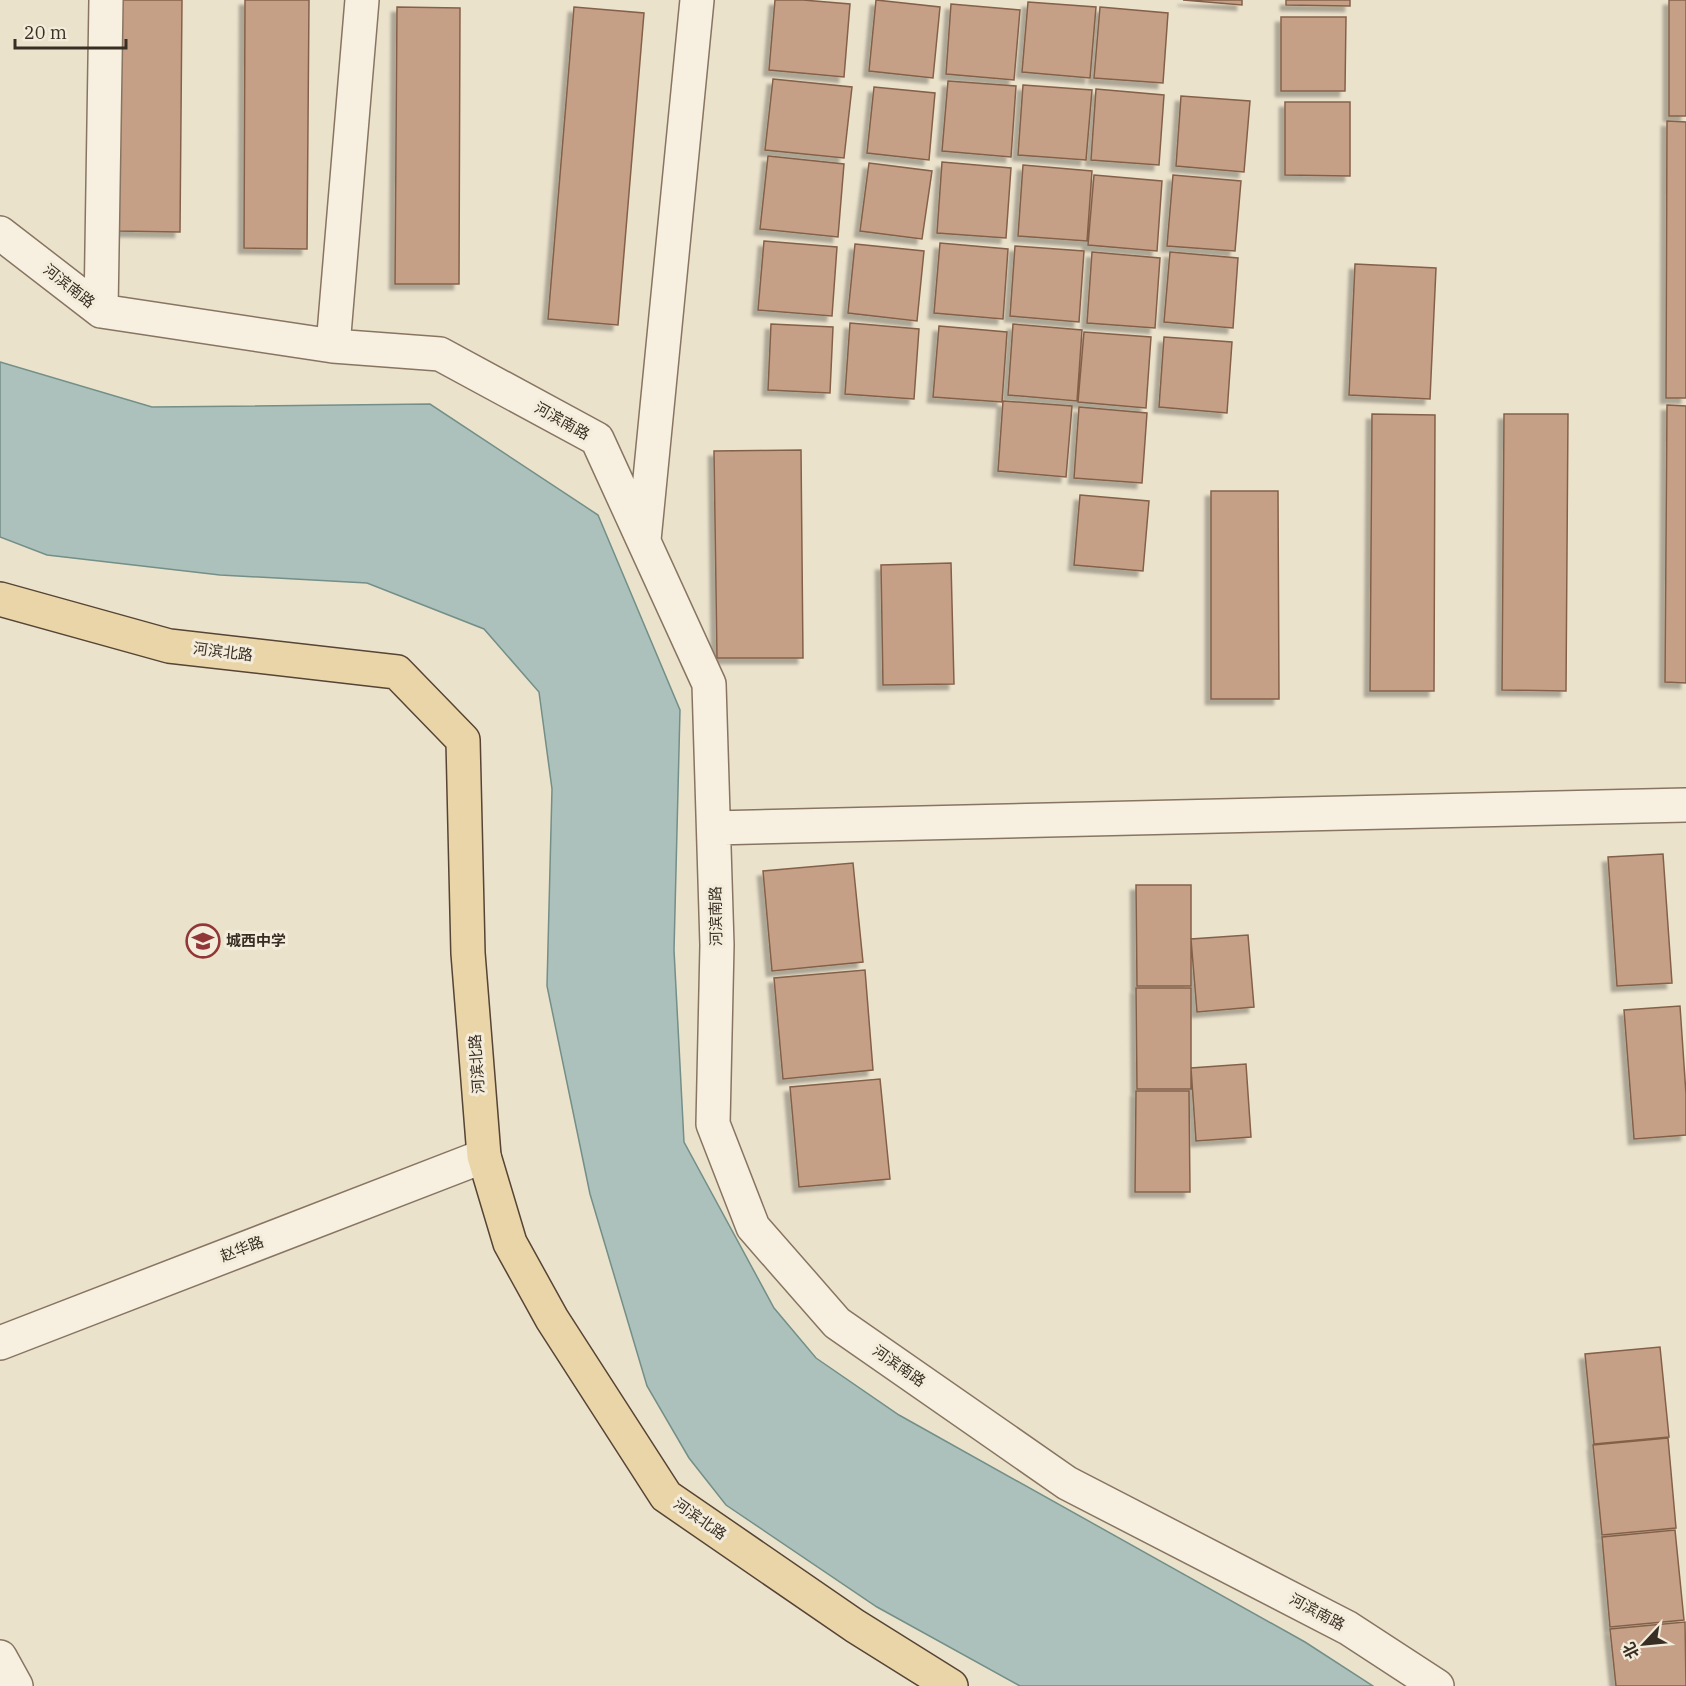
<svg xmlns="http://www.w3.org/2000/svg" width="1686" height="1686" font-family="'IBM Plex Serif','Noto Sans SC',serif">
  <defs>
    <filter id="shadow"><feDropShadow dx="-5.5" dy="5.5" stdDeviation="1.5" flood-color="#0004"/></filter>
  </defs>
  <rect width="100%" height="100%" fill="#ebe2cc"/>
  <path fill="#acc1bb" stroke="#738f88" stroke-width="1.5" d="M0 362 152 407 430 404 598 515 680 710 674 950 684 1142 774 1308 816 1358 899 1415 1305 1642 1373 1686H1020L877 1607 726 1505 689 1458 647 1386 590 1194 547 986 552 789 539 692 484 629 367 583 220 575 47 555 0 537Z"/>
  <path fill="#c6a086" stroke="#846149" stroke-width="1.5" filter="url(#shadow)" d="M118 0H182L180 232 117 231Z
    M245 0H309L307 249 244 248Z
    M775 0H803L850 4 844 77 769 70Z
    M876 0 940 7 933 78 869 71Z
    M1183 0H1242V5Z
    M1286 0H1350V6L1286 5Z
    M1669 0H1686V116H1669Z
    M1028 2 1096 7 1090 78 1022 72Z
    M951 4 1020 10 1014 80 946 74Z
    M397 7 460 8 459 284H395Z
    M574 7 644 13 618 325 548 319Z
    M1100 7 1168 13 1163 83 1094 78Z
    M1281 17H1346L1345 91H1281Z
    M773 79 852 87 844 158 765 150Z
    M948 81 1016 86 1011 157 942 151Z
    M1023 85 1092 90 1086 160 1018 155Z
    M874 87 935 93 929 160 867 153Z
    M1096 89 1164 95 1159 165 1091 160Z
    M1181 96 1250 101 1244 172 1176 166Z
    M1285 102H1350V176L1285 175Z
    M1667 121 1686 122V398H1666Z
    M768 156 844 164 838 237 760 229Z
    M942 162 1011 168 1006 238 937 233Z
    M869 163 932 171 922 239 860 231Z
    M1023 165 1092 171 1087 241 1018 236Z
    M1094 175 1162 181 1157 251 1088 245Z
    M1173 175 1241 181 1235 251 1167 246Z
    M764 241 837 247 832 316 758 310Z
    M940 243 1008 249 1003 319 934 313Z
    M855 244 924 251 917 321 848 313Z
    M1015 246 1084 251 1079 322 1010 316Z
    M1092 252 1160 258 1155 328 1087 323Z
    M1170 252 1238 258 1233 328 1164 322Z
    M1355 264 1436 268 1430 399 1349 395Z
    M850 323 919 329 914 399 845 394Z
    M771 324 833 327 830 393 768 390Z
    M1013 324 1082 330 1077 401 1008 395Z
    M939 326 1007 332 1002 402 933 397Z
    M1084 332 1151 337 1146 408 1078 402Z
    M1164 337 1232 342 1227 413 1159 407Z
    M1003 401 1072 406 1066 477 998 471Z
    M1667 405 1686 406V683L1665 682Z
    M1079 407 1147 413 1142 483 1074 478Z
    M1372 414 1435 415 1434 691H1370Z
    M1504 414H1568L1566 691 1502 690Z
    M801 450 803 658H717L714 451Z
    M1211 491H1278L1279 699H1211Z
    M1080 495 1149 501 1143 571 1074 565Z
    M951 563 954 684 883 685 881 565Z
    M1663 854 1672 983 1617 986 1608 857Z
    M853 863 863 962 772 971 763 871Z
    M1136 885H1191V986H1137Z
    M1248 935 1254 1007 1197 1012 1191 939Z
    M865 970 873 1070 783 1079 774 978Z
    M1136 988H1191V1089H1137Z
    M1680 1006 1686 1094V1135L1634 1139 1624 1010Z
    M1246 1064 1251 1137 1196 1141 1191 1068Z
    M880 1079 890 1179 799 1187 790 1087Z
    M1136 1091H1189L1190 1192H1135Z
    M1660 1347 1669 1437 1594 1444 1585 1354Z
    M1668 1438 1676 1528 1602 1535 1593 1445Z
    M1675 1530 1684 1620 1610 1627 1602 1537Z
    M1685 1622 1686 1686H1616L1610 1629Z"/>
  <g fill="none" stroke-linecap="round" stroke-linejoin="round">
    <g stroke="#877561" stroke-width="36">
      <path id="minor" d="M0 233 101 311 333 346 440 354 597 439 709 684 717 945 713 1124 753 1227 837 1323 1067 1483 1348 1628 1437 1686
        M101 311 106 0
        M333 346 362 0
        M644 540 697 0
        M714 828 1686 805
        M0 1343 484 1156
        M0 1657 16 1686"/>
    </g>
    <g stroke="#564435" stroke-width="36">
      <path id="major" d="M0 599 169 646 397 672 463 740 468 953 484 1156 510 1243 552 1319 666 1496 855 1626 951 1686"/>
    </g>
    <use href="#minor" stroke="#f7efdf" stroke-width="33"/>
    <use href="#major" stroke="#ead5a9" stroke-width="33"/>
  </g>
  <defs>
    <g id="school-ring" transform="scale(1.725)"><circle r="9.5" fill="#f3ecdb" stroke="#913738" stroke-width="1.5"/><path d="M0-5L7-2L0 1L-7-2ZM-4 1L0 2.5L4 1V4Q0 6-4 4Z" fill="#913738"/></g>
  </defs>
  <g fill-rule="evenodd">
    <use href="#school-ring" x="203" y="941"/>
  </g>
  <g text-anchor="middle" stroke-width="6" stroke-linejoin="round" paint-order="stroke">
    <g font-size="15" fill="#392e23" stroke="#f3ecdb">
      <text transform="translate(69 286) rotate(38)" y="5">河滨南路</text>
      <text transform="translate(562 421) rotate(29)" y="5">河滨南路</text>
      <text transform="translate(223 652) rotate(7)" y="5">河滨北路</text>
      <text transform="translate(716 916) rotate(-91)" y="5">河滨南路</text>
      <text transform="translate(477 1064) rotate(-94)" y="5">河滨北路</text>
      <text transform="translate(242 1249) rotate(-21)" y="5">赵华路</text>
      <text transform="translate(899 1366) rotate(35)" y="5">河滨南路</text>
      <text transform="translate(700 1519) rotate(35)" y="5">河滨北路</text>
      <text transform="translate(1317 1612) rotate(28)" y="5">河滨南路</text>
    </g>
    <g font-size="15" font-weight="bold" fill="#392e23" stroke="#f3ecdb" text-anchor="start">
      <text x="226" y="946">城西中学</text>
    </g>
  </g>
  <g transform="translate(1644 1644) rotate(244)" stroke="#f3ecdb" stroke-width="4.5" paint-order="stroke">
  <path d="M0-4.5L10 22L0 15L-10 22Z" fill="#392e23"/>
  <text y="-9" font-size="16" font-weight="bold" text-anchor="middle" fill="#392e23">北</text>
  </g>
  <path d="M15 39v9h111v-9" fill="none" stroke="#392e23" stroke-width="3"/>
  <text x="24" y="39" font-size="18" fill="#392e23" stroke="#f3ecdb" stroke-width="4.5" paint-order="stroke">20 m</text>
</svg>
